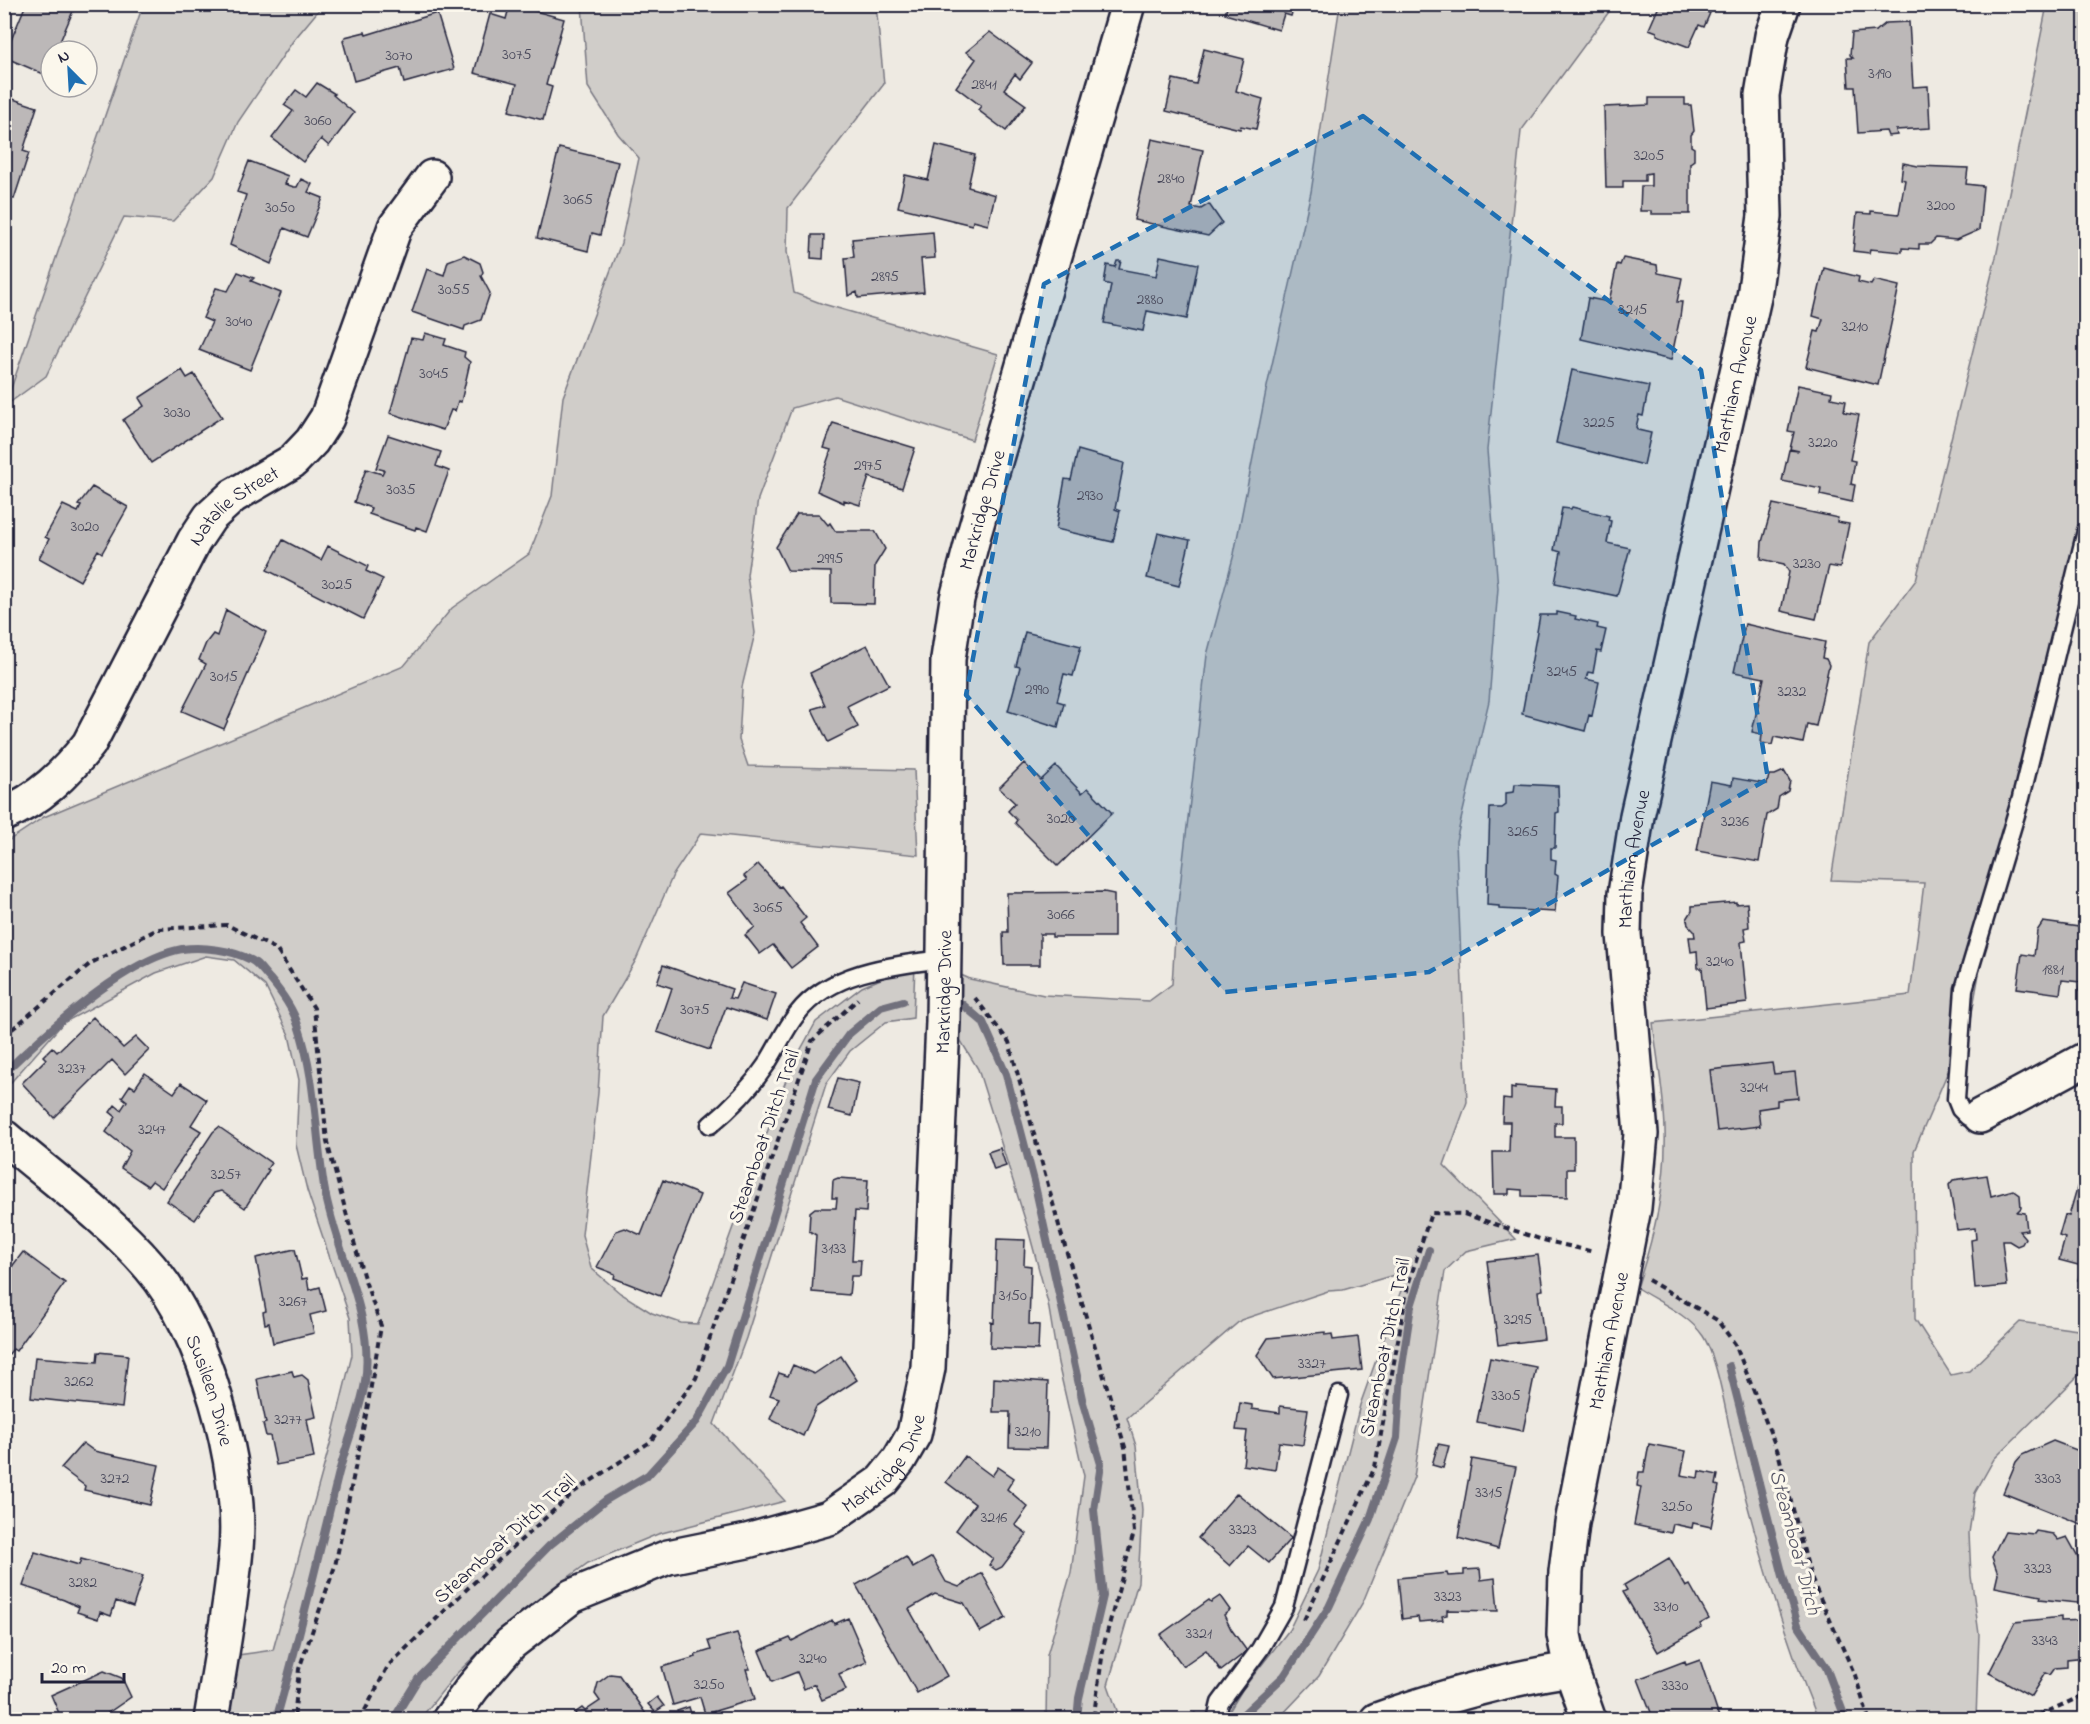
<svg xmlns="http://www.w3.org/2000/svg" width="2090" height="1724" font-family="'Indie Flower',sans-serif">
  <rect width="100%" height="100%" fill="#eeeae2"/>
  <filter id="ink" filterUnits="userSpaceOnUse"><feTurbulence type="fractalNoise" baseFrequency=".0167" numOctaves="2"/><feDisplacementMap in="SourceGraphic" scale="12" xChannelSelector="R" yChannelSelector="G"/><feConvolveMatrix kernelMatrix="1 2 1 2 8 2 1 2 1" color-interpolation-filters="sRGB"/></filter>
  <g filter="url(#ink)">
    <path fill="#d0cdc9" stroke="#797882" stroke-width="1.5" d="M143 5H323L293 41 238 122 214 177 173 221 124 217 46 376 5 406Z
      M582 5H876L884 84 788 208 787 252 794 293 823 304 998 354 972 440 835 396 792 408 758 499 747 575 755 633 742 687 739 740 748 766 914 770 918 855 701 833 673 875 636 960 603 1016 598 1093 582 1235 591 1268 620 1293 652 1313 681 1323 698 1324 790 1069 816 1022 862 987 915 964 913 1018 886 1022 850 1051 826 1084 746 1338 714 1424 785 1501 658 1534 588 1563 521 1612 456 1674 420 1719H227L238 1655 273 1650 332 1437 352 1355 350 1318 307 1190 296 1145 299 1080 289 1035 265 986 234 960 206 956 156 973 63 1023 5 1089V843L44 817 404 666 452 608 529 554 552 496 563 397 621 243 639 158 618 134 588 87Z
      M1340 5H1614L1521 131 1487 450 1498 588 1489 701 1456 841 1467 1102 1444 1165 1516 1239 1466 1251 1445 1271 1414 1477 1363 1602 1319 1676 1279 1718 1227 1719V1715L1242 1690 1289 1630 1318 1570 1360 1405 1408 1271 1343 1290 1328 1291 1241 1320 1127 1418 1136 1446 1142 1510 1138 1582 1108 1685 1120 1719H1046L1047 1655 1071 1573 1084 1476 1058 1363 1048 1303 1028 1229 978 1069 953 1028 954 972 970 979 1044 995 1149 1001 1172 984 1176 921 1207 655 1234 554 1266 391 1311 192Z
      M2047 5H2085V579L1981 963 1971 1018 1914 1151 1915 1319 1951 1375 1969 1371 2020 1322 2085 1331V1369L1994 1459 1975 1493 1969 1533 1971 1576 1979 1634 1976 1719H1818C1785 1638 1759 1553 1738 1468 1729 1434 1720 1362 1703 1336 1688 1314 1658 1302 1637 1288 1654 1236 1667 1184 1665 1129 1664 1094 1657 1058 1653 1023L1910 995 1924 883 1831 880 1869 642 1916 580 1996 257Z"/>
    <g fill="none" stroke-linecap="round" stroke-linejoin="round">
      <path stroke="#716f7c" stroke-width="8" d="M962 1004 983 1022 1006 1074 1034 1181 1083 1403 1101 1464 1094 1510 1103 1596 1079 1698 1077 1720
        M4 1073C46 1032 124 960 182 949 203 946 232 950 251 960 258 963 264 973 270 979 281 992 293 1009 298 1025 316 1078 315 1132 324 1186 335 1253 375 1313 365 1382 361 1409 345 1448 338 1476 318 1558 299 1639 276 1720
        M1729 1366 1784 1580 1798 1625 1826 1667 1846 1720
        M393 1720 418 1679 550 1545 606 1500 648 1475 697 1421 727 1366 816 1079 849 1034 881 1007 903 1001
        M1237 1720 1284 1676 1329 1607 1370 1519 1397 1438 1401 1373 1411 1306 1429 1250"/>
    </g>
    <path fill="#bcb8b8" stroke="#22223b" stroke-width="1.5" d="M26 4H76L56 51H51V63L46 75 4 57Z
      M510 4 564 19 546 85 552 87 543 120 509 111 517 84 474 73 490 14 506 19Z
      M1228 4H1295L1291 16 1284 14 1279 30 1225 14Z
      M1655 4H1709L1706 12 1710 13 1704 27 1699 25 1689 47 1657 35V32L1649 29 1659 6Z
      M437 13 454 69 404 83 400 68 354 81 343 41 345 37 365 32 366 35Z
      M1909 22 1913 87 1928 86 1930 128 1896 130 1897 135 1888 136 1886 131 1858 133 1855 87H1849L1847 58H1853L1850 55 1852 33 1876 31 1886 23Z
      M990 32 1032 63 1020 79 1015 74 1004 89 1026 105 1006 131 978 110 981 106 956 87 976 59 966 52Z
      M1204 49 1244 59 1236 91 1263 99 1256 129 1241 126 1240 129 1166 111 1173 79 1196 84Z
      M317 83 335 94 333 95 354 113 329 146 321 139 303 162 272 138 293 111 284 105 296 90 306 97Z
      M4 96 37 107 23 151 29 153 14 199 4 196Z
      M1649 98H1685V105H1691L1694 131 1691 135V146L1694 148V160L1690 163V214H1652V211H1640L1641 186H1651V173L1645 174V181H1623V188H1606L1604 107 1649 105Z
      M1152 139 1203 150 1191 207 1201 209 1209 204 1222 223 1208 236 1134 220Z
      M936 145 975 155 968 187 995 195 988 225 973 221 972 225 898 207 905 175 928 180Z
      M559 148 618 162 600 235 592 233 588 251 537 238Z
      M249 161 288 176 285 184 294 187H297L301 179 312 184 308 192 323 198 307 237 284 228 271 264 230 245 246 195 237 192Z
      M1903 163 1918 166 1968 168 1966 184 1983 186 1979 230 1956 240 1936 238 1930 244H1919V249L1902 248V252L1870 249 1869 253 1853 251 1857 213 1871 214V211L1899 214 1905 180 1901 179Z
      M933 232 935 258 921 259 924 292 858 298 857 292 848 296 845 258 854 257 852 239Z
      M812 235H824L823 259 811 258Z
      M464 255 480 263 483 272 481 276 490 293 481 320 465 326 464 330 412 312 427 269 444 275 448 261Z
      M1160 256 1198 264 1187 319 1147 311 1143 331 1104 323 1111 285 1104 283 1107 265 1115 267 1117 261H1121L1119 269 1156 276Z
      M1623 258 1657 265 1658 273 1682 278 1677 302H1682L1680 317 1671 360 1581 339 1588 298 1609 302 1617 264 1620 265Z
      M1824 268 1859 277 1858 282 1871 285 1874 280 1899 286 1878 385 1806 367 1815 331 1819 332 1823 319 1813 316Z
      M238 272 254 278 251 281 281 293 250 370 199 350 212 322 203 318 216 288 228 291Z
      M425 333 446 339 444 345 465 352 464 357 470 362 461 402 458 401 455 411 451 410 443 430 390 413 411 338 423 340Z
      M182 370 187 378 194 374 222 417 151 463 123 420 144 406 139 398Z
      M1572 370 1649 386 1643 416 1639 415 1636 427 1638 430 1651 433 1644 465 1556 443Z
      M1798 385 1832 392 1831 398 1846 401 1844 412 1859 415 1850 460 1855 461 1851 484 1855 485 1852 502 1820 495 1821 489 1782 481 1789 450 1799 451 1790 449 1794 432 1788 431Z
      M833 423 915 448 902 488 869 477 860 505 844 500V503L817 491 831 450 824 448Z
      M388 435 441 452 436 466 449 471 427 531 416 527 415 530 369 514 371 508 354 502 366 469 382 474 384 470 376 468Z
      M1078 450 1124 463 1115 509 1120 511 1113 542 1056 529 1065 479 1071 480Z
      M92 487 128 507 102 553 98 550 80 581 39 558 49 539 45 537 63 505 78 512 81 506 78 505Z
      M1773 504 1838 518 1837 522 1849 524 1840 568 1829 566 1816 619 1781 611 1789 572 1784 564 1761 559 1762 542Z
      M1572 507 1609 516 1608 520 1611 521 1607 543 1630 548 1617 596 1555 583 1561 552 1554 550 1562 508 1571 509Z
      M797 514H819L828 525 830 523 835 531H875L885 549 875 565 874 604 831 603V572L788 571 776 547Z
      M1158 533 1190 540 1179 586 1147 578Z
      M283 540 321 560 328 546 368 566 366 571 383 579 363 619 267 570Z
      M226 610 266 632 224 729 182 711 206 664 199 660 206 643 213 634 217 636Z
      M1557 612 1576 616 1575 619 1598 624 1597 628 1606 630 1601 652 1597 651 1593 673 1588 672 1586 679 1599 682 1592 716 1589 715 1585 731 1522 714 1540 615H1557Z
      M1745 624 1825 642 1822 658 1826 659 1829 665 1816 726 1807 724 1803 743 1774 737 1772 745 1761 743 1762 734 1752 732 1764 678 1734 672Z
      M1025 632 1081 646 1073 676 1064 674 1057 701 1064 703 1058 727 1008 711 1020 667 1016 666Z
      M867 645 889 685 847 706 858 727 828 742 812 709 825 705 810 673Z
      M1024 763 1041 780 1056 766 1082 793 1088 788 1112 813 1058 866 1015 823 1017 820 1008 811 1015 803 999 788Z
      M1784 771 1790 781 1788 791 1779 797 1777 809 1767 815 1759 862 1697 851 1710 781 1732 785 1733 778 1767 784 1769 775H1775Z
      M1515 784 1558 786 1559 812 1556 813 1555 848H1551V859L1556 860 1555 874 1558 876 1555 912 1499 909V906L1487 905 1490 808H1502L1506 805V793L1514 792Z
      M758 864 779 887 781 886 806 918 800 923 818 947 791 968 773 945 760 954 745 935 755 927 729 893 747 880 744 876Z
      M1104 892 1114 894V937H1052V934H1040V965H1004L1003 932H1008L1007 893Z
      M1736 902V904L1747 903 1749 927 1744 928 1746 941 1741 942 1747 1003 1706 1008 1702 968H1698L1697 951 1691 952 1689 937H1695L1694 931 1688 925 1687 919 1692 911V906Z
      M2043 922 2086 928V992L2079 991 2080 982 2062 980 2060 994 2017 988 2022 954 2034 956 2037 931Z
      M663 965 732 989 729 998 735 999 742 983 776 994 767 1020 726 1007 710 1050 657 1032 672 988 657 983Z
      M93 1017 123 1048 136 1037 149 1050 125 1074 112 1060 54 1118 22 1083 46 1059 43 1056 52 1047 57 1052Z
      M1772 1063 1774 1074 1795 1072 1798 1098 1777 1100V1106L1758 1109 1760 1126 1717 1131 1710 1070Z
      M145 1073 174 1093 181 1083 207 1100 191 1125 201 1131 162 1188 152 1181 148 1186 121 1168 130 1151 106 1132 116 1117 110 1112 115 1105 121 1110 127 1101 122 1097 130 1085 135 1088Z
      M838 1078 859 1083 852 1116 828 1110Z
      M1515 1086 1556 1089 1555 1106H1562V1123H1555V1137H1574V1169H1567V1197L1522 1196V1190L1509 1189V1194H1494L1493 1152H1509L1510 1122H1502L1503 1099 1511 1100V1088L1515 1089Z
      M219 1127 271 1163 267 1169 269 1170 245 1208 221 1191 214 1193 195 1220 167 1201 213 1132Z
      M1000 1148 1006 1166 994 1170 988 1152Z
      M1987 1175 1991 1196 2013 1190 2020 1195 2021 1208 2017 1212 2025 1213 2027 1230 2019 1231 2025 1238 2022 1244 2017 1246 2009 1241H2002L2007 1286 1975 1289 1971 1240 1976 1239 1975 1228 1957 1230 1949 1185 1953 1180Z
      M838 1178 868 1180 866 1212 855 1211 852 1260H861L860 1276H851L849 1295 812 1292 816 1235 809 1231 810 1212 815 1208H836L837 1198H832L833 1180Z
      M663 1180 700 1195 660 1296 614 1278 615 1274 597 1267 616 1231 625 1228 641 1235Z
      M2079 1181 2086 1182V1282L2078 1280 2082 1266 2059 1260 2065 1238 2059 1236 2065 1215 2069 1216Z
      M997 1239 1025 1240 1024 1265 1031 1266 1029 1324 1039 1325 1038 1350 990 1348 991 1322 994 1323Z
      M295 1249 302 1279 307 1278 309 1290 320 1287 326 1311 310 1315 314 1333 273 1343 269 1323 265 1324 263 1312 266 1311 256 1258Z
      M23 1252 65 1283 16 1351 13 1349 4 1360V1277Z
      M1538 1255 1543 1290 1538 1291 1544 1339 1498 1345 1487 1261Z
      M1325 1332V1335L1332 1334 1333 1340 1358 1337 1362 1370 1273 1379 1257 1355 1268 1338Z
      M98 1352 128 1355 122 1408 31 1398 35 1357 97 1362Z
      M841 1356 857 1380 816 1407 803 1436 770 1419 779 1398 770 1395 779 1373 788 1376 793 1365 814 1374Z
      M1490 1358 1536 1367 1523 1431 1477 1422Z
      M292 1371 294 1377 302 1375 308 1380 316 1417 307 1419 314 1458 276 1465 270 1436H266L263 1424 266 1423 257 1379Z
      M994 1378 1048 1382 1046 1448 1009 1447 1010 1412H993Z
      M1240 1403 1252 1405V1409L1280 1413V1406L1308 1409 1303 1445 1279 1442 1275 1470 1243 1465 1247 1431 1236 1430Z
      M2053 1441 2079 1451 2083 1448 2086 1453V1526L2003 1493 2016 1462 2022 1455Z
      M83 1443 94 1451 159 1465 150 1505 84 1490 85 1486 61 1468Z
      M1438 1444 1449 1446 1443 1468 1432 1465Z
      M1649 1444 1686 1451 1681 1475 1698 1478 1699 1471 1718 1475 1716 1485 1719 1486 1711 1527 1693 1523 1692 1528 1673 1524 1671 1533 1634 1525 1641 1487 1637 1486 1639 1472H1644Z
      M965 1456 992 1476 998 1467 1014 1478 1007 1489 1028 1507 1015 1525 1027 1534 1002 1567 996 1570 989 1565 993 1559 956 1530 975 1504 946 1482Z
      M1472 1459 1516 1467 1498 1549 1458 1538Z
      M1237 1493 1291 1538 1269 1563 1248 1546 1230 1566 1198 1538Z
      M2005 1531 2034 1534 2036 1531 2053 1534 2058 1540 2067 1537 2081 1562 2080 1568 2086 1569V1604L2040 1599 2041 1596 1995 1587 1998 1574 1992 1557Z
      M35 1552 79 1565 81 1559 143 1576 133 1607 116 1601 111 1616 100 1612 98 1619 77 1612 79 1607 64 1600 23 1586Z
      M906 1557 913 1568 932 1557 946 1582 959 1587 982 1573 1006 1618 980 1632 964 1603 935 1594 909 1609 947 1676 917 1693 856 1585Z
      M1669 1558 1686 1587 1690 1585 1709 1619 1700 1624 1702 1627 1658 1652 1623 1592 1627 1590 1624 1585Z
      M1480 1569 1481 1580 1495 1578 1498 1611 1447 1610V1615L1442 1616 1443 1620 1419 1622 1418 1617 1402 1619 1398 1578 1447 1573 1448 1576 1464 1575V1570Z
      M1220 1596 1230 1610 1224 1615 1231 1629 1247 1651 1221 1671 1206 1650 1183 1666 1160 1635 1209 1600 1211 1602Z
      M2061 1617V1621L2086 1620V1657L2067 1659V1667L2055 1668 2050 1675 2045 1673 2031 1696 1989 1673 2015 1622Z
      M848 1618 867 1662 839 1674 846 1690 822 1700 815 1684 804 1689 797 1672 772 1682 759 1651 790 1638 792 1641 832 1620 834 1624Z
      M737 1633 750 1669H746L755 1699 705 1714 700 1697 673 1705 662 1667 696 1657 695 1655 711 1650 708 1641Z
      M1700 1660 1720 1720H1654L1638 1679 1685 1661 1686 1665Z
      M104 1671 122 1678 131 1697 108 1713 111 1720H62L51 1695Z
      M610 1674 619 1675 648 1717 645 1720H573L577 1716 575 1713 582 1708 585 1711 600 1701 595 1694 598 1683Z
      M657 1697 664 1706 655 1712 648 1704Z
      M689 1707 693 1720H680L677 1711Z"/>
    <g fill="none" stroke-linecap="round" stroke-linejoin="round">
      <g stroke="#22223b" stroke-width="21">
        <path id="service" d="M1980 1116 1968 1117 1960 1109 1956 1099 1964 989 2021 798 2086 531
          M710 1125C732 1107 750 1089 766 1065 777 1048 785 1029 797 1014 830 971 894 965 944 959
          M1216 1720 1220 1703 1260 1649 1284 1607 1339 1395"/>
      </g>
      <g stroke="#22223b" stroke-width="38">
        <g id="minor">
          <path id="s1" d="M4 814C40 799 65 774 89 744L194 541 210 517 233 496 293 461 312 441 327 418 395 227 432 177"/>
          <path d="M1980 1116 2086 1059"/>
          <path id="s2" d="M4 1137C53 1179 108 1218 150 1267 205 1330 243 1467 236 1549 231 1606 220 1663 211 1720"/>
          <path id="s3" d="M449 1720 473 1687 510 1644 572 1596 668 1557 747 1541 829 1518 882 1481 899 1460 914 1434 928 1368 943 1022 948 659 957 599 974 534 1128 4"/>
          <path d="M1377 1720C1441 1697 1504 1679 1571 1669"/>
          <path id="s4" d="M1589 1720 1571 1669 1564 1635 1566 1572 1572 1523 1634 1208 1641 1134 1624 934 1625 894 1637 816 1754 297 1765 216 1762 95 1772 36 1783 4"/>
        </g>
      </g>
      <path stroke="#22223b" stroke-width="4" stroke-dasharray="6 4.5" stroke-linecap="butt" d="M975 998 1009 1042 1061 1233 1125 1447 1134 1532 1104 1644 1094 1714 1102 1720
        M4 1036 91 963 158 929 227 925 276 949 314 1008 327 1142 363 1275 381 1326 367 1410 335 1566 299 1669 294 1720
        M1648 1280 1717 1320 1735 1344 1778 1452 1811 1578 1855 1675 1869 1720
        M1304 1620 1375 1467 1408 1285 1431 1213 1464 1214 1543 1240 1594 1252
        M360 1720 388 1666 469 1587 574 1492 650 1442 696 1378 812 1041 858 999
        M1183 1720 1196 1714
        M2029 1720 2086 1694"/>
      <use href="#service" stroke="#fbf7ec" stroke-width="16"/>
      <use href="#minor" stroke="#fbf7ec" stroke-width="33"/>
    </g>
  </g>
  <path fill="#1f6fb2" fill-opacity="0.2" stroke="#1f6fb2" stroke-width="4.5" stroke-dasharray="12 8" stroke-linejoin="round" d="M1363 116 1701 370 1768 779 1429 972 1225 992 966 695 1044 284Z"/>
  <g text-anchor="middle" stroke-width="6" stroke-linejoin="round" paint-order="stroke">
    <g font-size="16" fill="#48485a">
      <text x="517" y="59">3075</text>
      <text x="399" y="60">3070</text>
      <text x="1880" y="78">3190</text>
      <text x="984" y="89">2841</text>
      <text x="318" y="125">3060</text>
      <text x="1649" y="160">3205</text>
      <text x="1171" y="183">2840</text>
      <text x="578" y="204">3065</text>
      <text x="1941" y="210">3200</text>
      <text x="280" y="212">3050</text>
      <text x="885" y="281">2895</text>
      <text x="454" y="294">3055</text>
      <text x="1150" y="304">2880</text>
      <text x="1633" y="314">3215</text>
      <text x="239" y="326">3040</text>
      <text x="1855" y="331">3210</text>
      <text x="434" y="378">3045</text>
      <text x="177" y="417">3030</text>
      <text x="1599" y="427">3225</text>
      <text x="1823" y="447">3220</text>
      <text x="868" y="470">2975</text>
      <text x="401" y="494">3035</text>
      <text x="1090" y="500">2930</text>
      <text x="85" y="531">3020</text>
      <text x="830" y="563">2995</text>
      <text x="1807" y="568">3230</text>
      <text x="337" y="589">3025</text>
      <text x="1562" y="676">3245</text>
      <text x="224" y="681">3015</text>
      <text x="1037" y="694">2990</text>
      <text x="1792" y="696">3232</text>
      <text x="1061" y="823">3020</text>
      <text x="1735" y="826">3236</text>
      <text x="1523" y="836">3265</text>
      <text x="768" y="912">3065</text>
      <text x="1061" y="919">3066</text>
      <text x="1720" y="966">3240</text>
      <text x="2053" y="974">1881</text>
      <text x="695" y="1014">3075</text>
      <text x="72" y="1073">3237</text>
      <text x="1754" y="1092">3244</text>
      <text x="152" y="1134">3247</text>
      <text x="226" y="1179">3257</text>
      <text x="834" y="1253">3133</text>
      <text x="1013" y="1300">3150</text>
      <text x="293" y="1306">3267</text>
      <text x="1518" y="1324">3295</text>
      <text x="1312" y="1368">3327</text>
      <text x="79" y="1386">3262</text>
      <text x="1506" y="1400">3305</text>
      <text x="288" y="1424">3277</text>
      <text x="1028" y="1436">3210</text>
      <text x="115" y="1483">3272</text>
      <text x="2048" y="1483">3303</text>
      <text x="1489" y="1497">3315</text>
      <text x="1677" y="1511">3250</text>
      <text x="994" y="1522">3216</text>
      <text x="1243" y="1534">3323</text>
      <text x="2038" y="1573">3323</text>
      <text x="83" y="1587">3282</text>
      <text x="1448" y="1601">3323</text>
      <text x="1666" y="1611">3310</text>
      <text x="1199" y="1638">3321</text>
      <text x="2045" y="1645">3343</text>
      <text x="813" y="1663">3240</text>
      <text x="709" y="1689">3250</text>
      <text x="1675" y="1690">3330</text>
    </g>
    <g font-size="20" fill="#22223b" stroke="#fbf7ec">
      <text dy="7" stroke="none"><textPath href="#s4" startOffset="1359">Marthiam Avenue</textPath></text>
      <text dy="7" stroke="none"><textPath href="#s1" startOffset="394">Natalie Street</textPath></text>
      <text dy="7" stroke="none"><textPath href="#s3" startOffset="1497">Markridge Drive</textPath></text>
      <text dy="7" stroke="none"><textPath href="#s4" startOffset="873">Marthiam Avenue</textPath></text>
      <text dy="7" stroke="none"><textPath href="#s3" startOffset="1011">Markridge Drive</textPath></text>
      <text transform="translate(763 1136) rotate(-71)" y="7">Steamboat Ditch Trail</text>
      <text dy="7" stroke="none"><textPath href="#s4" startOffset="387">Marthiam Avenue</textPath></text>
      <text transform="translate(1384 1347) rotate(-78)" y="7">Steamboat Ditch Trail</text>
      <text dy="7" stroke="none"><textPath href="#s2" startOffset="334">Susileen Drive</textPath></text>
      <text dy="7" stroke="none"><textPath href="#s3" startOffset="525">Markridge Drive</textPath></text>
      <text transform="translate(504 1538) rotate(-42)" y="7">Steamboat Ditch Trail</text>
    </g>
    <g font-size="21" font-style="italic" fill="#575666" stroke="#fbf7ec">
      <text transform="translate(1796 1542) rotate(75)" y="7">Steamboat Ditch</text>
    </g>
  </g>
  <rect width="2090" height="1724" fill="none" stroke="#fbf7ec" stroke-width="24"/>
  <rect x="12" y="12" width="2066" height="1700" fill="none" stroke="#22223b" stroke-width="2" filter="url(#ink)"/>
  <g transform="translate(69 69) rotate(336)"><circle r="28" fill="#fbf7ec" stroke="#a4a2a5" stroke-width="1.5"/>
  <path d="M0-4.5L10 22L0 15L-10 22Z" fill="#1f6fb2"/>
  <text y="-9" font-size="16" font-weight="bold" text-anchor="middle" fill="#22223b">N</text>
  </g>
  <path d="M42 1673v9h82v-9" fill="none" stroke="#22223b" stroke-width="3"/>
  <text x="51" y="1673" font-size="18" fill="#22223b" stroke="#fbf7ec" stroke-width="4.5" paint-order="stroke">20 m</text>
</svg>
